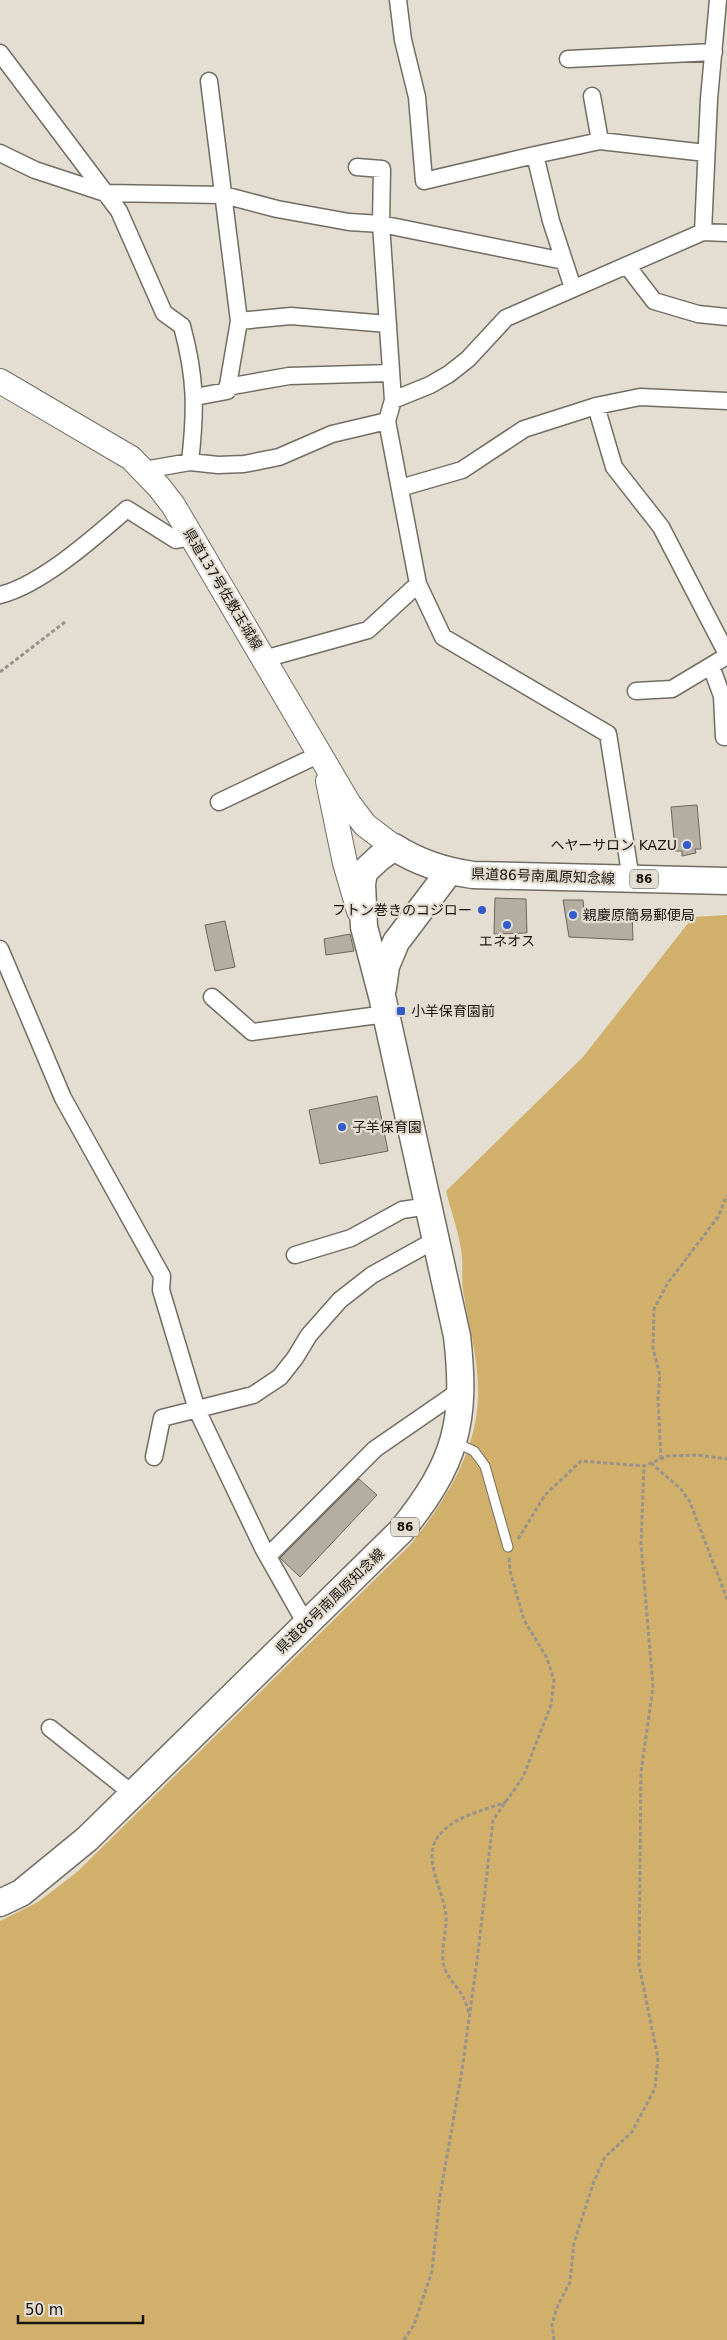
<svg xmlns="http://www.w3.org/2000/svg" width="727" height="2340" font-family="'DejaVu Sans','Noto Sans JP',sans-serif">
  <rect width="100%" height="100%" fill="#e4ded2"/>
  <path fill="#d1b06b" d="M727 915V2340H0V1921L38 1902 77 1872 411 1544C446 1500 479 1449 478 1390 478 1358 469 1327 464 1296 461 1283 463 1270 462 1257 460 1235 451 1212 446 1191L583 1057 693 917Z"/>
  <path fill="#b3ada2" stroke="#6b665b" d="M697 805 701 849H695L696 853 682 856V851H675L671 807Z
    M495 898 526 899 527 933 494 934Z
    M563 900H583L584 911 632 910 633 940 569 937Z
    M225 921 235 967 215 971 205 925Z
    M350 934 354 951 326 955 324 939Z
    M377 1096 388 1151 320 1164 309 1110Z
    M359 1479 377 1495 300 1577 280 1558Z"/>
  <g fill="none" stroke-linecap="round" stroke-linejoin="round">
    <g stroke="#726d62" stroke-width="11">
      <path id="lane" d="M454 1442 474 1451 485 1466 508 1547"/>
    </g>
    <g stroke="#726d62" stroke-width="19">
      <path id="street" d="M398 0 403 40 417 97 424 181 535 155 551 221 573 288
        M0 53 119 211 164 313 182 326C196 378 196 409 190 462
        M568 59 714 52
        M592 96 600 141 706 153
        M0 153 35 170 105 193 224 195 277 209 349 222 381 224 564 261
        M535 155 600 141
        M357 167 382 169 381 224 393 400
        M703 232 709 99 718 0
        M628 267 654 301 698 314 727 317
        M239 321 291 316 388 324
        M227 387 289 376 391 373
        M195 397 227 391 239 321 209 81
        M596 406 614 467 661 527 727 654
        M387 421 418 584 443 637 608 734 631 879
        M144 470 190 462 218 465 244 464 279 457 332 434 387 421 393 400 430 385 449 374 468 359 506 318 703 232 727 233
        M400 488 462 470 524 429 596 406 640 397 727 401
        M0 595C41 585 95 537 127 509L176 540 192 537
        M264 659 368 630 418 584
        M711 666 722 696 724 737
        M636 691 672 689 727 656
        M219 802 320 754
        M0 949 63 1098 162 1276 161 1290 197 1410 263 1548 306 1624
        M212 997 252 1032 386 1014
        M295 1255 351 1238 402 1210 429 1206
        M154 1457 162 1418 253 1395 280 1377 295 1358 309 1335 340 1300 372 1275 437 1239
        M268 1556 375 1449 462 1389
        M50 1728 133 1794"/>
    </g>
    <g stroke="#726d62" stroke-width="26">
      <path id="secondary" d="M0 381 131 458 159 487 173 505 349 804 365 825 394 847
        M328 781 345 863 359 911"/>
    </g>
    <g stroke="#726d62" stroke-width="29">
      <path id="primary" d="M383 988 386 966 396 942 449 872
        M0 1903 21 1893 87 1839 401 1531C456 1463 467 1422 457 1336L382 996 364 927 362 884 364 872 379 858 394 847C419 863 444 871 473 875L727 881"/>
    </g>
    <path stroke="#98938a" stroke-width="3" stroke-dasharray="4 2.5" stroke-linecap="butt" d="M0 672 65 622
      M661 1459 658 1398 660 1375 653 1349 654 1309 667 1284 718 1217 727 1195
      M651 1463 681 1489 690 1502 727 1599
      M518 1539 545 1495 581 1461 644 1466 668 1456 698 1455 727 1459
      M469 2012C467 2007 465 2000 462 1995 457 1986 446 1976 444 1966 440 1949 447 1933 446 1916 444 1889 419 1856 441 1833 456 1816 485 1810 506 1802
      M404 2340 414 2325 432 2271 440 2196 462 2070 478 1953 493 1820 523 1777 551 1705 554 1680 547 1658 524 1620 510 1571 509 1558
      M554 2340 552 2324 558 2305 570 2282 574 2243 594 2181 605 2157 632 2132 655 2088 658 2058 639 1965 641 1772 653 1687 641 1544 644 1466"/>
    <use href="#lane" stroke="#fff" stroke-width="9"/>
    <use href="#street" stroke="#fff" stroke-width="16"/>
    <use href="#secondary" stroke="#fff" stroke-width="24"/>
    <use href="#primary" stroke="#fff" stroke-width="26"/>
  </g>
  <g fill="#325ccc" stroke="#e4ded2" stroke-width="2">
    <circle cx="687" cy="845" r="5"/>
    <circle cx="482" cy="910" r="5"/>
    <circle cx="573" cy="915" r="5"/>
    <circle cx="507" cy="925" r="5"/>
    <rect x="396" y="1006" width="10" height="10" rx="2.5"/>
    <circle cx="342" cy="1127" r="5"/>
  </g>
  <g text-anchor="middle" stroke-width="4.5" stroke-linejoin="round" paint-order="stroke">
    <g fill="#e4ded2" stroke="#54514a" stroke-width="1">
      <rect x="630" y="869.5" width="28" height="19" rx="4"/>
      <rect x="391" y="1517.5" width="28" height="19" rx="4"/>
    </g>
    <g font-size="12" font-weight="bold" fill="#171410">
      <text x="644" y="883">86</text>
      <text x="405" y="1531">86</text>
    </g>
    <g font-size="14" fill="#171410" stroke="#e4ded2">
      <text transform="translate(223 589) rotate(59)" y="5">県道137号佐敷玉城線</text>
      <text transform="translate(543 876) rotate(2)" y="5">県道86号南風原知念線</text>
      <text transform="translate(330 1601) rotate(-44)" y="5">県道86号南風原知念線</text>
    </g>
    <g font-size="14" fill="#171410" stroke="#e4ded2" text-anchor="start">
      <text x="677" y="850" text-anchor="end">ヘヤーサロン KAZU</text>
      <text x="472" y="915" text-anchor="end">フトン巻きのコジロー</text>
      <text x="583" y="920">親慶原簡易郵便局</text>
      <text x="507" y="946" text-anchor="middle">エネオス</text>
      <text x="411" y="1016">小羊保育園前</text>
      <text x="352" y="1132">子羊保育園</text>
    </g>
  </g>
  <path d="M18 2315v8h125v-8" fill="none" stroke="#171410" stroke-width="2.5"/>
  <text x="25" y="2315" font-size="15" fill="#171410" stroke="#e4ded2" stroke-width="4" paint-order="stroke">50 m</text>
</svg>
